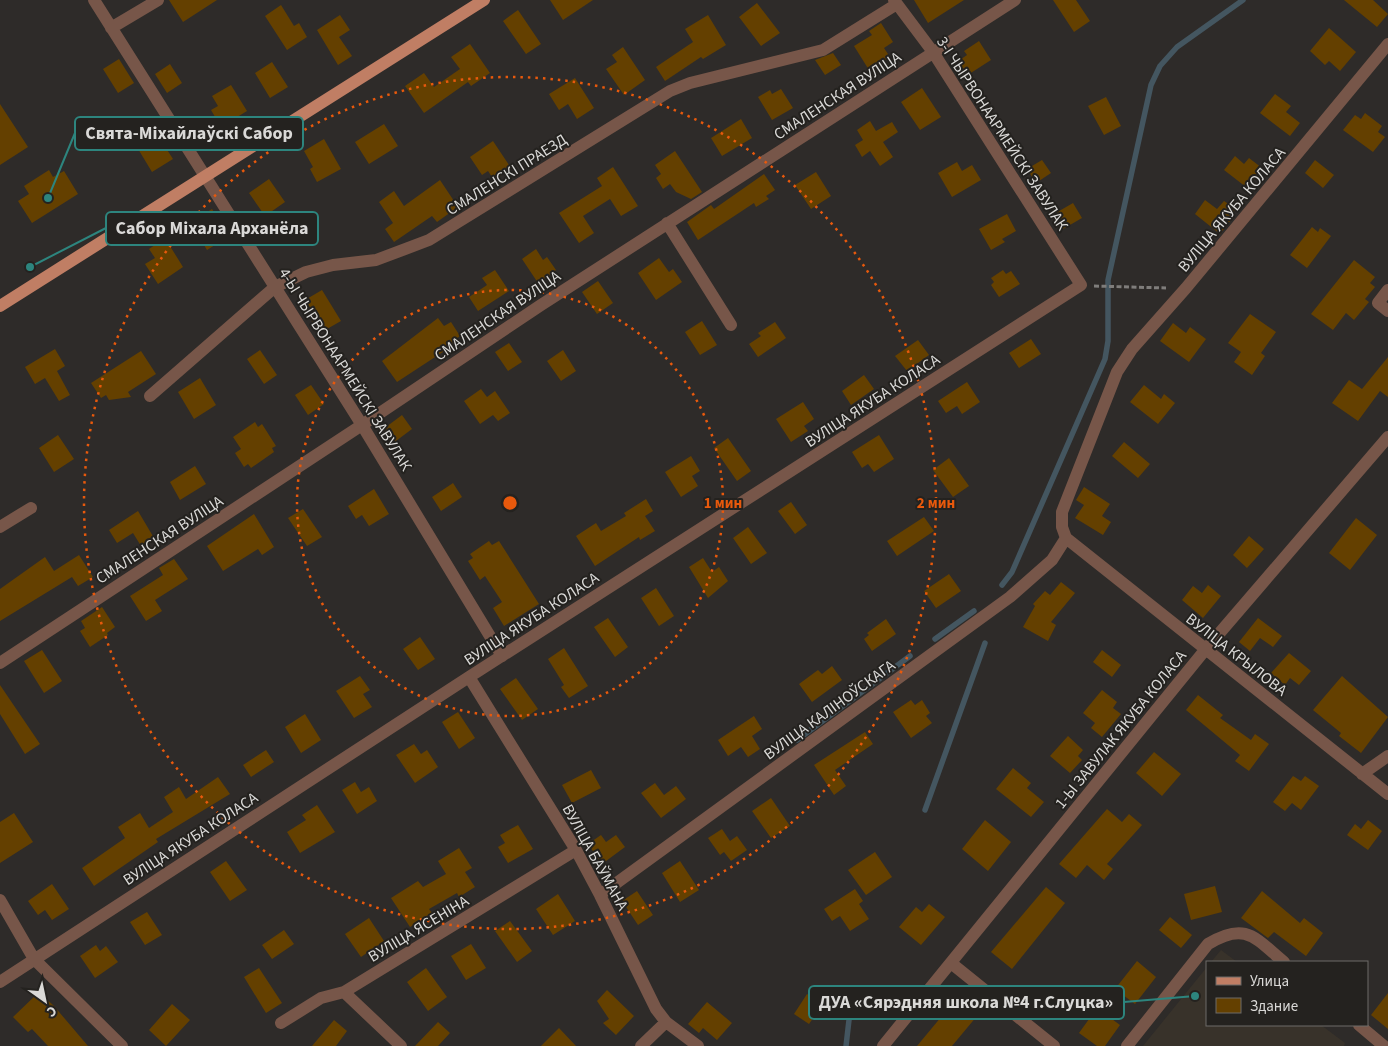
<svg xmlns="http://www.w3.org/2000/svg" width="1388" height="1046" font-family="'Source Sans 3',sans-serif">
  <rect width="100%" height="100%" fill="#2e2b29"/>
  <path fill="#38322a" d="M1221 950 1237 962H1211Z
    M1207 967V1025H1321L1345 1043 1344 1046H1143Z"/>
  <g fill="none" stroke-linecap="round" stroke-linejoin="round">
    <path stroke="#445660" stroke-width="5.5" d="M1002 585 1012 572 1105 359 1108 341V280L1151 85 1160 66 1177 47 1243 0
      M935 639 974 611
      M797 740 910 656
      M925 810 985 643
      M846 1046 849 1020"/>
  </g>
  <path fill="#644000" d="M169 0H217L183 22Z
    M550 0H593L563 20Z
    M914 0H964L928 23Z
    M1053 0H1076L1090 21 1074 32Z
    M1344 0H1373L1388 14 1377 27Z
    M757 3 780 33 761 46 739 17Z
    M281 5 294 26 299 23 307 37 287 50 265 16Z
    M518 10 541 44 526 54 503 21Z
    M340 15 350 30 339 37 352 56 338 65 317 30Z
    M708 15 726 45 703 59 701 57 665 81 656 67 693 42 685 29Z
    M881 23 893 42 884 48 890 57 869 70 854 46 872 35 869 31Z
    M1329 28 1356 52 1340 71 1329 61 1325 65 1310 51Z
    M979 41 991 60 963 78 954 64 967 55 964 51Z
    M470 44 490 73 471 86 468 82 424 113 405 86 424 73 434 87 460 69 451 57Z
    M623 47 645 80 624 95 606 69 617 62 612 55Z
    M833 53 841 65 825 75 815 60Z
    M119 59 134 83 118 93 103 69Z
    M272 62 288 87 270 98 255 73Z
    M170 64 182 83 167 93 155 74Z
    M575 78 594 108 577 119 568 104 559 110 549 94Z
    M231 85 247 111 221 127 211 110 218 106 212 96Z
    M922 88 941 117 920 130 901 102Z
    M781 89 793 108 772 120 758 97 770 90 772 94Z
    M1275 94 1291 106 1286 112 1300 123 1290 136 1260 113Z
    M1106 97 1121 126 1104 135 1088 106Z
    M0 104 28 147 0 165Z
    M1365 113 1382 126 1378 132 1385 137 1373 152 1343 130 1355 115 1361 119Z
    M146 117 173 159 152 172 126 129Z
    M741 119 752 138 722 156 711 138Z
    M870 121 876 131 892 122 898 132 883 142 893 157 880 166 870 151 862 157 855 145 863 140 857 130Z
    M384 124 398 146 369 164 355 142Z
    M324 139 341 169 317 182 310 169 313 167 304 151Z
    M493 141 511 168 494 180 488 171 482 175 470 157Z
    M675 151 702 192 691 199 676 192 670 184 663 189 656 178 661 174 655 165Z
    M1235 156 1244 164 1249 158 1262 168 1246 187 1224 170Z
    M1042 160 1051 173 1036 183 1027 169Z
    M1315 160 1334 175 1323 188 1305 173Z
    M957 162 962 171 972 165 981 180 952 197 938 173Z
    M613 167 638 206 621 216 610 199 583 216 594 233 579 243 559 213 602 186 597 178Z
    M49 170 53 177 64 171 78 194 32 223 18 201 29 194 24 186Z
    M816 172 831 196 811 209 795 185Z
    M764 174 775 190 766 196 769 199 756 207 754 203 698 240 687 222 711 205 714 209Z
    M269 179 285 202 265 216 249 193Z
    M440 180 458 207 437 222 432 216 394 242 385 229 393 223 379 202 394 191 404 206Z
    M1205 200 1217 209 1224 201 1236 209 1229 218 1231 220 1220 234 1195 214Z
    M1073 203 1082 218 1063 229 1054 214Z
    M212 209 229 236 207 250 198 235 202 233 194 220Z
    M1007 214 1016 231 1002 239 1005 242 991 250 979 229Z
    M1312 227 1318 232 1320 228 1331 236 1307 268 1290 255Z
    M165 238 183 267 158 284 145 264 155 258 149 249Z
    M536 249 543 260 547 257 556 270 538 283 522 259Z
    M659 258 669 272 673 269 682 282 656 300 638 273Z
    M1354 260 1375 277 1370 283 1375 287 1365 299 1369 302 1354 320 1346 313 1333 330 1311 314Z
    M495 270 509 291 478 311 469 297 487 285 482 278Z
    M1003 270 1006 274 1011 271 1020 284 999 297 991 285 994 282 991 278Z
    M598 281 613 303 597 314 582 292Z
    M322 290 341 321 327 329 325 326 318 331 311 319 316 316 305 300Z
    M1250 314 1276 332 1261 353 1265 356 1252 375 1234 362 1241 352 1228 343Z
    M438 318 444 326 451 322 460 336 453 341 455 344 397 382 382 361Z
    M702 321 717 345 700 355 685 332Z
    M775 322 786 338 758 357 749 344 761 336 758 333Z
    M1173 323 1186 333 1190 327 1206 339 1189 362 1160 341Z
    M1031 339 1041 354 1019 368 1009 353Z
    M918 340 929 355 907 371 895 356Z
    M509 343 522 362 508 371 495 352Z
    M55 349 65 366 57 371 70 395 59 401 45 378 35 384 25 367Z
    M260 350 277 375 264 384 247 359Z
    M563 350 576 371 561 381 547 361Z
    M141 351 156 374 128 392 131 397 109 400 106 395 101 398 91 383Z
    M1388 357V397L1380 391 1358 421 1332 403 1349 380 1362 389Z
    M864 375 874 389 851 405 842 391Z
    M200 378 216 405 194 419 178 392Z
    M967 382 980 402 962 414 957 406 946 413 938 401Z
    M311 385 324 404 308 415 295 395Z
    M1144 385 1161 399 1164 394 1175 403 1158 424 1130 402Z
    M481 389 487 397 495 391 510 413 498 421 493 415 480 424 464 401Z
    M803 402 814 419 804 426 808 431 791 442 776 419Z
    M402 415 412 429 392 444 382 430Z
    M255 422 258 427 262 424 276 446 272 448 274 452 251 468 248 464 244 467 235 453 241 449 233 437Z
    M58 435 74 459 54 472 39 448Z
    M879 435 894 459 874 472 868 464 862 468 852 452Z
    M728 438 751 471 737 481 714 448Z
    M1124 442 1150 464 1138 478 1112 456Z
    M691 456 700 471 692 476 698 486 681 497 665 472Z
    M949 458 969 486 953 497 933 470Z
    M195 466 206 484 180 500 170 482Z
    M453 483 462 497 441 511 432 497Z
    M1084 487 1110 504 1102 516 1111 522 1103 535 1075 518 1084 505 1076 500Z
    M374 489 389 514 369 526 362 515 356 519 348 506Z
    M646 499 653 511 645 516 655 531 640 540 639 537 595 566 576 536 596 523 601 531 626 516 624 513Z
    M791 502 807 525 795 534 778 511Z
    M303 509 322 537 307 546 288 518Z
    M138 511 154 538 141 546 133 533 117 543 109 530Z
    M254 514 274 547 262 555 258 549 223 571 207 546Z
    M924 517 934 531 897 556 887 541Z
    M1356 518 1377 535 1350 570 1329 553Z
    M748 527 767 553 751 564 733 538Z
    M1249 536 1264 549 1247 568 1233 555Z
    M489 541 492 545 499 541 539 604 504 626 493 608 502 602 485 576 480 580 468 561 473 558 470 554Z
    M79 555 93 577 78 586 72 577 0 621V589L45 557 54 571Z
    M703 558 712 572 719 567 728 581 708 598 689 567Z
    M174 559 188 579 155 600 162 611 146 621 130 596 163 575 159 568Z
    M949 574 961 591 936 608 924 591Z
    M1061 582 1075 593 1051 622 1056 625 1048 641 1023 627 1035 606 1033 604 1045 591 1050 595Z
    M1208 585 1221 596 1203 618 1182 600 1193 586 1202 593Z
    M656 588 674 616 659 626 641 598Z
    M102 607 115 627 107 633 108 635 90 647 80 631 85 628 81 621Z
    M608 618 628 647 615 657 594 627Z
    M1258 618 1282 636 1273 647 1260 638 1250 651 1239 642Z
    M886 619 896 634 872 651 864 639 869 635 867 633Z
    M420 637 435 659 418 670 403 649Z
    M564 648 588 686 569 698 561 687 564 685 548 659Z
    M42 650 62 681 44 693 24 661Z
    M1102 650 1121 665 1112 677 1093 662Z
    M1289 653 1311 671 1299 685 1290 678 1285 685 1271 673Z
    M832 666 842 680 812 702 799 684 818 670 822 674Z
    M360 676 370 690 363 694 372 707 354 718 336 691Z
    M1342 676 1388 717 1361 753 1339 736 1341 733 1313 710Z
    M516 678 538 709 522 720 500 689Z
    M0 685 40 744 25 754 0 714Z
    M1102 690 1117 702 1113 708 1121 714 1102 737 1091 728 1095 723 1083 713Z
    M1198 695 1223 715 1220 718 1251 740 1255 734 1269 744 1249 771 1235 761 1240 755 1186 710Z
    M911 700 915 705 922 700 930 713 926 716 932 723 911 738 893 712Z
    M458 712 475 738 459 749 442 722Z
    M305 714 321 740 301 753 285 727Z
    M754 716 762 729 752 736 760 749 748 757 741 747 728 756 718 740Z
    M865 732 873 744 835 770 846 786 834 795 814 765Z
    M1068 736 1083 750 1078 756 1082 760 1070 773 1050 756Z
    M414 744 421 754 427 750 438 767 415 783 396 755Z
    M266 750 274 762 251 777 243 765Z
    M1154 752 1181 774 1162 796 1136 773Z
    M1013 768 1031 783 1027 788 1044 802 1031 817 996 789Z
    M591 770 601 788 572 803 562 785Z
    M1293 776 1301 781 1305 776 1319 786 1301 810 1292 803 1285 811 1273 802Z
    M218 777 230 794 156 839 158 842 94 886 82 868 125 838 118 827 140 813 149 828 173 812 164 797 179 787 186 799Z
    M355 782 361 792 369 787 377 801 357 814 342 790Z
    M655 783 664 795 676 786 686 799 661 818 641 793Z
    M771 798 790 826 771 838 752 811Z
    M317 805 335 832 300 853 287 832 306 820 302 815Z
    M1107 809 1122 822 1129 814 1142 825 1107 864 1113 869 1104 880 1087 865 1076 878 1059 864Z
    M14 813 33 842 0 863V822Z
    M985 820 1011 842 988 871 962 849Z
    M1368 820 1382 831 1368 850 1347 835 1355 824 1361 829Z
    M518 825 533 849 508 863 498 847 505 843 500 835Z
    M722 829 730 841 737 836 747 850 731 861 724 852 720 855 708 838Z
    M601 835 606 842 616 835 625 847 602 864 588 844Z
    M459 848 472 868 465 872 475 887 459 897 457 893 429 909 432 913 410 927 391 898 418 881 423 887 446 874 438 861Z
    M875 852 892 877 866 895 848 870Z
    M226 861 247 890 230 901 210 872Z
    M680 861 699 890 680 902 662 873Z
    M52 884 69 909 52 920 45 910 38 915 28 901Z
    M1215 886 1222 912 1191 920 1184 894Z
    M1046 887 1065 903 1012 969 991 952Z
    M855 889 863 901 859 904 869 919 850 931 840 916 832 921 824 909Z
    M637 891 653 915 638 925 622 901Z
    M1262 891 1300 923 1304 918 1323 933 1306 956 1274 932 1268 938 1241 918Z
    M558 894 575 921 553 935 536 909Z
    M929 904 945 917 921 945 899 927 916 907 922 912Z
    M147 912 162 935 145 945 130 922Z
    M1170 917 1192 935 1181 948 1159 930Z
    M369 918 384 941 361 957 345 934Z
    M510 921 532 951 517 962 495 931Z
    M284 930 294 944 272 959 262 945Z
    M471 944 486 968 466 980 451 956Z
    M96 945 100 951 106 946 118 962 95 978 80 956Z
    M1137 961 1156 977 1135 1004 1115 989Z
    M259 968 282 1003 266 1013 244 977Z
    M426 968 447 997 428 1011 407 982Z
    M607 990 634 1016 616 1035 603 1023 609 1019 597 1001Z
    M39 992 54 1006 88 1046H48L32 1029 28 1032 13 1017Z
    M961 993 982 1010 952 1046H917Z
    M1388 993V1029L1371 1015Z
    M807 994 820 1002V1008L809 1024 794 1014Z
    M707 1002 732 1023 717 1040 703 1028 699 1033 688 1024Z
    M172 1004 190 1020 166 1046 149 1030Z
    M1097 1008 1120 1025 1105 1046H1097L1079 1033Z
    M334 1020 347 1031 336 1046H312Z
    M438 1022 450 1033 438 1046H415Z
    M559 1028 576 1046H541Z"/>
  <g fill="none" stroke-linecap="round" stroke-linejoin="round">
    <path stroke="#7f7d7b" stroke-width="3" stroke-dasharray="5 2.5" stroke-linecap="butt" d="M1094 286 1166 288"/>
    <path stroke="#775649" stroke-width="12" d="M94 0 362 425 502 656
      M111 28 158 0
      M667 223 731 325
      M1388 290 1378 303 1388 311
      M150 396 275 287 306 272 333 265 376 260 429 240 670 91 690 83 823 50 897 4
      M0 527 31 508
      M1066 538 1062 527V512L1117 372 1132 349 1186 288 1388 44
      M1066 538 1388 794
      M0 663 362 425 541 305 1015 0
      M469 677 576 850 600 895 656 1009 666 1022 698 1046
      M1362 774 1388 756
      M600 895 1010 597 1052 560 1066 538
      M0 900 34 959 122 1046
      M951 963 1054 1046
      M0 982 469 677 1081 285 933 52 894 0
      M281 1023 321 998 344 992
      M1359 1025 1384 1046
      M401 1046 344 992 576 850
      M641 1046 666 1022
      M883 1046 1205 650 1388 437
      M1127 1046 1208 944C1246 921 1255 938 1284 962"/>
    <path stroke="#c07e64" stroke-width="12" d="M0 306 484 0"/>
  </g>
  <g fill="none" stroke="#e8590c" stroke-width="2.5" stroke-dasharray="2.5 5">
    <circle cx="510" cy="503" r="213"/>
    <circle cx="510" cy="503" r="426"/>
  </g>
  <g text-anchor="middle" stroke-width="4" stroke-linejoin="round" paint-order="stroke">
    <g font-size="16" fill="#dad9d7" stroke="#24221f">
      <text transform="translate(837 95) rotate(-33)" y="6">СМАЛЕНСКАЯ ВУЛІЦА</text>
      <text transform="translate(1003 133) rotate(57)" y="6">3-І ЧЫРВОНААРМЕЙСКІ ЗАВУЛАК</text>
      <text transform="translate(506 174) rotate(-32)" y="6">СМАЛЕНСКІ ПРАЕЗД</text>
      <text transform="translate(1231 209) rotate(-50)" y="6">ВУЛІЦА ЯКУБА КОЛАСА</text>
      <text transform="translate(497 315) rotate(-34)" y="6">СМАЛЕНСКАЯ ВУЛІЦА</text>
      <text transform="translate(346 369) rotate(58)" y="6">4-Ы ЧЫРВОНААРМЕЙСКІ ЗАВУЛАК</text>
      <text transform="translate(872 400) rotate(-33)" y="6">ВУЛІЦА ЯКУБА КОЛАСА</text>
      <text transform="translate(159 539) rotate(-33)" y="6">СМАЛЕНСКАЯ ВУЛІЦА</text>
      <text transform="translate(531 618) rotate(-33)" y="6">ВУЛІЦА ЯКУБА КОЛАСА</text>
      <text transform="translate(1237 654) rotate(38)" y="6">ВУЛІЦА КРЫЛОВА</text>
      <text transform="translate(829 709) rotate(-36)" y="6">ВУЛІЦА КАЛІНОЎСКАГА</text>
      <text transform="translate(1120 729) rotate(-51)" y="6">1-Ы ЗАВУЛАК ЯКУБА КОЛАСА</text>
      <text transform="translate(190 838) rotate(-33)" y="6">ВУЛІЦА ЯКУБА КОЛАСА</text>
      <text transform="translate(596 857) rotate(61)" y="6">ВУЛІЦА БАЎМАНА</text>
      <text transform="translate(418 928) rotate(-31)" y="6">ВУЛІЦА ЯСЕНІНА</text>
    </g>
  </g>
  <circle cx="510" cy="503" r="8" fill="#e8590c" stroke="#24221f" stroke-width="2.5"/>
  <g font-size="15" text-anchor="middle" font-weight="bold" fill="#e8590c" stroke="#24221f" stroke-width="4" stroke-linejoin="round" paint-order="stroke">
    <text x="723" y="508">1 мин</text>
    <text x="936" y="508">2 мин</text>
  </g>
  <path fill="none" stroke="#2d857e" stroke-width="2" d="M48 198L75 133M30 267L106 228M1195 996L1124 1002"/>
  <g fill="#2d857e" stroke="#24221f" stroke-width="2">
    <circle cx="48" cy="198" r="5"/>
    <circle cx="30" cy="267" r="5"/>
    <circle cx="1195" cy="996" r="5"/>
  </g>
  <g fill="#24221f" stroke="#2d857e" stroke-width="2">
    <rect x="75" y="117" width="228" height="33" rx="5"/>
    <rect x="106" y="212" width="212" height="33" rx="5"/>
    <rect x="809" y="986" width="315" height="33" rx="5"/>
  </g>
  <g font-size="18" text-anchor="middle" font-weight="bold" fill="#dad9d7">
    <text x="189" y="139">Свята-Міхайлаўскі Сабор</text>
    <text x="212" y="234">Сабор Міхала Арханёла</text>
    <text x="966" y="1008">ДУА «Сярэдняя школа №4 г.Слуцка»</text>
  </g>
  <rect x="1206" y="961" width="162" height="65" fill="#24221f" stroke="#6d6b69"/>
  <rect x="1216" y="977" width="25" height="8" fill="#c07e64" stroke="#6d6b69"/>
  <text x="1250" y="986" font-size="15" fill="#dad9d7">Улица</text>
  <rect x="1216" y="998" width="25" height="15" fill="#644000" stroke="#6d6b69"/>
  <text x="1250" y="1011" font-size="15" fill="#dad9d7">Здание</text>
  <g transform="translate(45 1001) rotate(147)" stroke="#24221f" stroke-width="4" paint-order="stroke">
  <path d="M0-4L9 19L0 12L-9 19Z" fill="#dad9d7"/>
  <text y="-8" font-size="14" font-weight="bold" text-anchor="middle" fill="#dad9d7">С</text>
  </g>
</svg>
